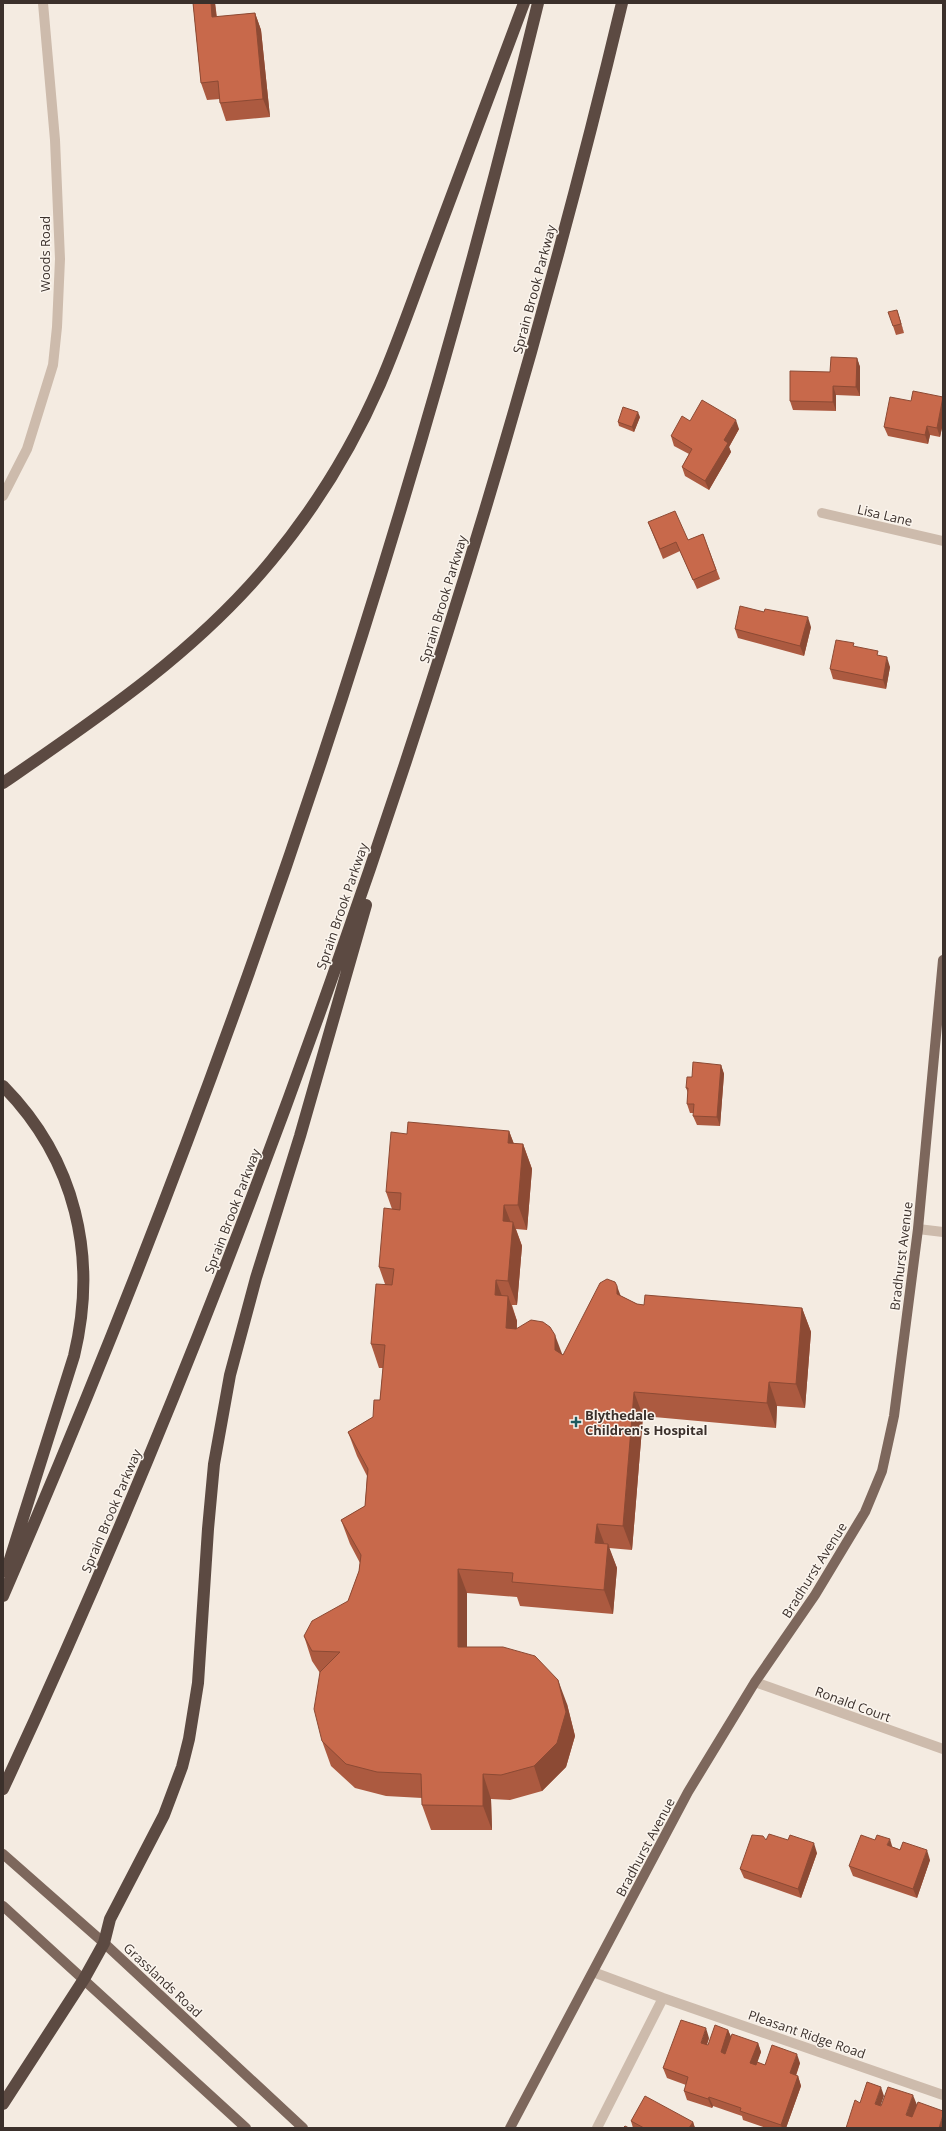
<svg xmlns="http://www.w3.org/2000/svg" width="946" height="2131" font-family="'Open Sans',sans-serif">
  <rect width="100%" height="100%" fill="#f4ebe1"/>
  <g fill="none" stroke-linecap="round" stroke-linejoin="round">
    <path stroke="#cdbbac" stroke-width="10" d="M3 496 27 449 53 365 57 327 60 259 55 140 43 3
      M822 513 943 541
      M918 1229 943 1232
      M755 1682 943 1749
      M593 1972 663 1998 943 2095
      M597 2128 663 1998"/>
    <path stroke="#7d675c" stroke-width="10" d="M3 1854 104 1943 303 2128
      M3 1906 246 2128
      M510 2128 688 1792 755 1682 815 1595 865 1512 882 1471 894 1416 918 1229 943 960"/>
    <path stroke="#5c4a42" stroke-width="12" d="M3 783C99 717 196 652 271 561 315 508 352 448 380 384 399 340 415 293 432 248 463 167 493 85 524 3
      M3 1086C76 1160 98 1257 74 1356L6 1572
      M3 1596C226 1082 406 548 538 3
      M3 1789C126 1525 235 1253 332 978 445 658 543 333 622 3
      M3 2104 84 1979 104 1943 110 1919 164 1815 182 1767 189 1739 198 1683 208 1529 214 1464 230 1375 256 1278 300 1136 366 905"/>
  </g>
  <path fill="#ac5a40" d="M193 3H215L217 17 255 13 261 30 270 117 226 121 220 103V99L207 100 201 83Z
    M897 310 904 333 896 335 893 326Z
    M857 358 860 367V396L836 395V411L793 410 790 401 830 372Z
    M943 397V423L940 437 930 435 928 444 888 436 884 427 911 401Z
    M640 417 634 432 619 426 618 422Z
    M690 421 739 429 729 447 731 452 709 490 685 476 682 467 689 454 674 446 671 436Z
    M648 522 688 540 703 534 720 579 697 589 680 551 663 559Z
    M811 627 804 656 738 638 735 629Z
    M879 656 890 667 886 689 833 679 830 669Z
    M721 1065 724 1074 720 1126 697 1125 693 1116 694 1113H690L687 1104 688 1093 686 1088Z
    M509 1131 514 1144H523L532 1169 527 1230 516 1229 522 1246 517 1305H512L517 1321V1329L563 1355 621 1296 637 1304 644 1305 802 1308 811 1332 805 1408 777 1406 776 1428 643 1416 632 1550 609 1548 617 1568 613 1614 520 1606 517 1597 467 1593V1647L567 1704 575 1736 566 1767 542 1791 510 1800 491 1799 492 1830H431L422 1805V1798L386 1796 355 1788 331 1766 322 1741 320 1673 312 1661 304 1636 348 1601 359 1571 360 1563 350 1544 341 1520 365 1506 367 1476 357 1456 348 1432 373 1417 380 1400 383 1368H379L371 1344 385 1284 379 1267 392 1209 386 1192 407 1134Z
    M766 1840 817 1853 801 1898 744 1878 740 1869Z
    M893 1847 930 1860 917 1898 853 1876 849 1866Z
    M728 2030 731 2037 758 2043 761 2052 757 2062 765 2065 800 2063 796 2076H798L801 2086 786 2128H766L743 2120 742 2116 713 2106 712 2108 687 2100 684 2091 686 2085 667 2078 663 2068 709 2038 707 2045H708Z
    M631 2121 693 2122 695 2128H633Z"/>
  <path fill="#8c4a34" d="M211 3H215L218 35 212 17Z
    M255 13 261 30 270 117 263 99Z
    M897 310 900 319 904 333 901 324Z
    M857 358 860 367V396L856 387Z
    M833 386 836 395V411L833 402Z
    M943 397V423L940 437 937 428Z
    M638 412 640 417 634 432 632 427Z
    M736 420 739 429 729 447 731 452 709 490 705 481 724 440Z
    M927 426 930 435 928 444 925 435Z
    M808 617 811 627 804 656 800 646Z
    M887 657 890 667 886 689 883 680Z
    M721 1065 724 1074 720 1126 717 1117Z
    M509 1131 518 1155 508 1143Z
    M523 1144 532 1169 527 1230 518 1205Z
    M504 1205 513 1228V1222L522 1246 517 1305 508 1281 503 1221Z
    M496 1280 505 1304 495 1295Z
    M617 1286 626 1310 617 1294Z
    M508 1296 517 1321 515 1353 506 1328Z
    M802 1308 811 1332 805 1408 796 1384Z
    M555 1335 564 1359 555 1350Z
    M769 1382 777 1406 776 1428 767 1403Z
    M634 1392 643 1416 632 1550 623 1526Z
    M597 1524 606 1548 595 1543Z
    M608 1544 617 1568 613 1614 604 1590Z
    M458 1569 467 1593V1671L458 1647Z
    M558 1680 567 1704 575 1736 566 1767 542 1791 534 1766Z
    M483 1774 491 1799 492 1830 483 1806Z
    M890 1839 893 1849 887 1845Z
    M814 1843 817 1853 801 1898 798 1889Z
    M927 1850 930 1860 917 1898 913 1889Z
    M706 2028 709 2038 704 2052 701 2043Z
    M728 2030 732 2039 724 2062 721 2052Z
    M758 2043 761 2052 754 2072 750 2063Z
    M797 2054 800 2063 793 2083 790 2073Z
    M798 2076 801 2086 786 2128H782L781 2125Z
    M881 2087 884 2096 878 2113 875 2104Z
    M913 2095 917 2105 910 2125 906 2115Z
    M709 2097 713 2106 712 2108 708 2099Z
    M943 2115V2128H939Z
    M693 2122 695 2128H689Z"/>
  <path fill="#c8694b" stroke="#8c4a34" d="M193 3H211L212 17 255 13 263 99 220 103 218 81 201 83Z
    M897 310 901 324 893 326 888 312Z
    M831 357 857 358 856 387 833 386V402L790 401V371L830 372Z
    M913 391 943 397 937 428 927 426 925 435 884 427 890 397 911 401Z
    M702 400 736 420 724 440 728 443 705 481 682 467 692 449 671 436 682 416 690 421Z
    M623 407 638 412 632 427 618 422Z
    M675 511 688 540 703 534 716 570 693 580 676 542 660 549 648 522Z
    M740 606 764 612 765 609 808 617 800 646 735 629Z
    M836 640 854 643 853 646 878 651 877 655 887 657 883 680 830 669Z
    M693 1062 721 1065 717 1117 693 1116 694 1104H687L688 1088H686L687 1077H692Z
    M408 1122 509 1131 508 1143 523 1144 518 1205H504L503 1221 513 1222 508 1281 496 1280 495 1295 508 1296 506 1328 516 1329 531 1320 543 1322 550 1327 555 1335V1350L563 1355 600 1283 607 1279 615 1282 617 1286V1294L637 1304 644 1305 645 1295 802 1308 796 1384 769 1382 767 1403 634 1392 623 1526 597 1524 595 1543 608 1544 604 1590 512 1582 513 1573 458 1569V1647H503L535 1656 558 1680 566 1712 557 1743 534 1766 501 1775 483 1774V1806L422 1805 421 1774 377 1772 346 1764 322 1741 314 1709 320 1672 340 1652 312 1651 304 1636 312 1621 348 1601 359 1571 361 1555 341 1520 365 1506 368 1469 348 1432 373 1417 374 1400H380L385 1345 371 1344 376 1284 392 1285 394 1269 379 1267 384 1208 400 1210 401 1193 386 1192 391 1132 407 1134Z
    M769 1834 788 1840 790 1835 814 1843 798 1889 740 1869 752 1835 763 1836 766 1840Z
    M861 1835 875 1840 877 1835 890 1839 887 1845 900 1850 903 1842 927 1850 913 1889 849 1866Z
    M681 2020 706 2028 701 2043 708 2045 715 2025 728 2030 721 2052 725 2054 732 2034 758 2043 750 2063 756 2065 757 2062 765 2065 772 2045 797 2054 790 2073 798 2076 781 2125 740 2111 741 2108 709 2097 708 2099 684 2091 688 2077 663 2068Z
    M867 2082 881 2087 875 2104 881 2106 888 2087 913 2095 906 2115 912 2117 918 2102 943 2111V2115L939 2128H846L855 2100 860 2103Z
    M645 2096 693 2122 689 2128H644L631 2121Z
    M625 2126 629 2128H623Z"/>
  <path fill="#1f5a5e" stroke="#fbf5ee" stroke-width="1.5" d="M574 1416h4v4h4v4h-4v4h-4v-4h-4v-4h4z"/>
  <g text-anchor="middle" stroke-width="3" stroke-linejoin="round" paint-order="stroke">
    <g font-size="13" fill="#3b302b" stroke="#fbf5ee">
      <text transform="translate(45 254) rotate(-90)" y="5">Woods Road</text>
      <text transform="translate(534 289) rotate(-75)" y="5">Sprain Brook Parkway</text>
      <text transform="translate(885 515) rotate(13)" y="5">Lisa Lane</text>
      <text transform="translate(443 599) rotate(-73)" y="5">Sprain Brook Parkway</text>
      <text transform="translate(342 906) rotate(-71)" y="5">Sprain Brook Parkway</text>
      <text transform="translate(232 1211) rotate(-69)" y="5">Sprain Brook Parkway</text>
      <text transform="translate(901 1256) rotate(-83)" y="5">Bradhurst Avenue</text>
      <text transform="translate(111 1511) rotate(-67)" y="5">Sprain Brook Parkway</text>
      <text transform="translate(814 1570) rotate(-58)" y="5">Bradhurst Avenue</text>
      <text transform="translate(853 1704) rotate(20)" y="5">Ronald Court</text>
      <text transform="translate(645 1847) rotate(-62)" y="5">Bradhurst Avenue</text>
      <text transform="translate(163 1980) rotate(43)" y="5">Grasslands Road</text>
      <text transform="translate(807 2034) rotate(19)" y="5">Pleasant Ridge Road</text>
    </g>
    <g font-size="13" font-weight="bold" fill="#3b302b" stroke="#fbf5ee" text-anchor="start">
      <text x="585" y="1420">Blythedale<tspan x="585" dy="15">Children's Hospital</tspan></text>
    </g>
  </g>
  <rect width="946" height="2131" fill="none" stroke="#3b302b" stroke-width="8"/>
</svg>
